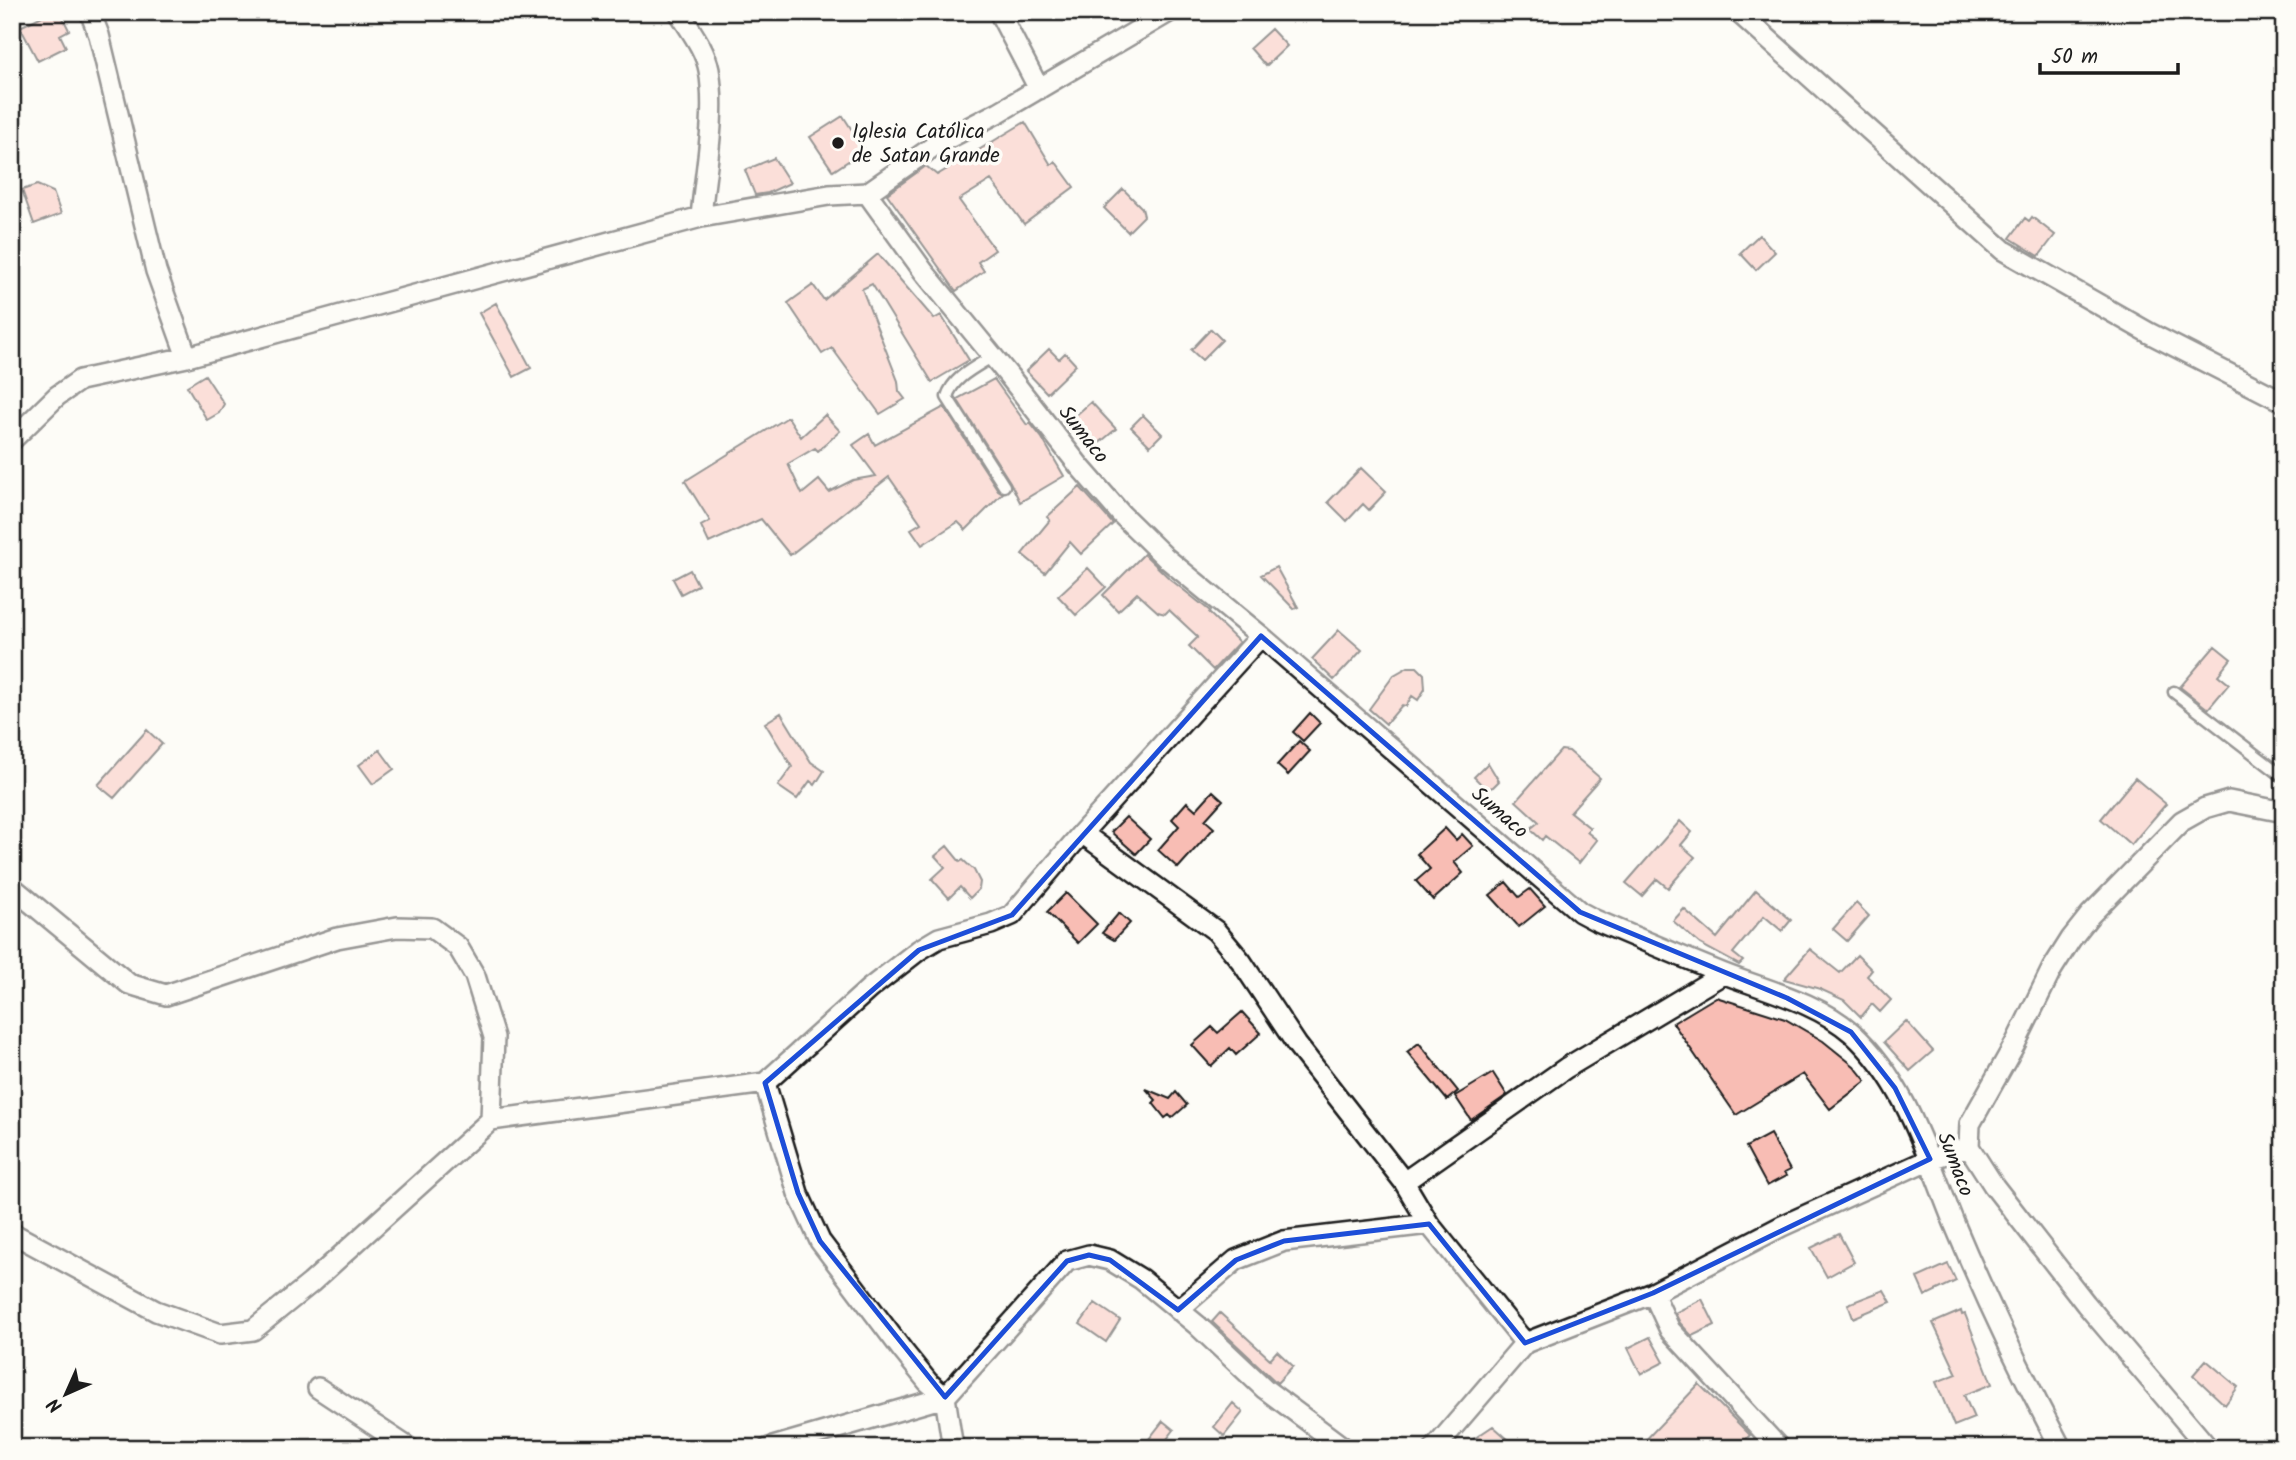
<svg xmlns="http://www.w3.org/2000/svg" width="2296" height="1460" font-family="Kalam,sans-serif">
  <rect width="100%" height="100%" fill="#fdfcf7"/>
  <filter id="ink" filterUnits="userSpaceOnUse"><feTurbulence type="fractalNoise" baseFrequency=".0143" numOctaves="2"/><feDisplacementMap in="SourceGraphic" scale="14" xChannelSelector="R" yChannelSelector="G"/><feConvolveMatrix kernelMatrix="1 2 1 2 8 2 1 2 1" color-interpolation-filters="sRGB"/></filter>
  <g filter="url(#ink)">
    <path fill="#f8bdb4" stroke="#1c1c1c" stroke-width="2" d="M50 12H60L69 30 60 35 66 47 38 61 20 27Z
      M1271 29 1287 46 1266 66 1250 48Z
      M843 116 865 150 833 171 810 137Z
      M1025 122 1051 165 1055 161 1074 187 1024 224 991 180 959 200 995 250 978 262 984 271 956 291 887 194 926 166 937 175Z
      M774 158 790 183 768 193 755 195 745 170Z
      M37 185 53 192 61 214 34 224 22 190Z
      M1123 189 1142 208 1144 216 1128 232 1104 208Z
      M2032 217 2055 235 2039 256 2010 238 2025 218 2029 221Z
      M1759 235 1775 252 1756 270 1740 253Z
      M878 254 934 319 941 315 969 360 932 382 872 284 862 289 898 381 899 391 905 399 880 414 832 348 822 354 788 303 813 285 824 300Z
      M496 303 531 368 514 377 479 313Z
      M1211 329 1222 340 1202 360 1191 350Z
      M1049 349 1059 359 1065 353 1076 365 1047 393 1026 371Z
      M205 375 224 404 219 413 207 420 187 386Z
      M994 379 1027 425 1030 423 1042 438 1064 476 1020 502 1010 482 957 399Z
      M1091 402 1116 429 1091 450 1067 423Z
      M944 407 998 490 1003 493 966 530 958 522 922 545 911 529 921 523 889 477 790 555 761 519 709 543 701 526 710 521 685 481 788 417 801 437 825 415 840 431 818 451 815 448 788 464 802 494 819 480 829 492 853 480 876 476 853 445 869 434 875 445Z
      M1143 415 1162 434 1150 446 1131 427Z
      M1361 468 1386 492 1369 510 1363 504 1347 521 1328 502Z
      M1080 487 1113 524 1081 554 1070 542 1045 573 1022 554 1050 520 1047 517Z
      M1144 554 1170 579 1210 611 1209 613 1239 642 1213 670 1189 646 1198 637 1169 610 1165 614 1158 612 1137 593 1118 611 1103 595Z
      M1276 567 1298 607 1294 609 1261 575Z
      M1088 568 1106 587 1076 615 1058 596Z
      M690 570 698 585 681 594 673 579Z
      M1339 630 1362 650 1334 680 1312 659Z
      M2215 646 2231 659 2218 675 2229 684 2208 709 2180 687Z
      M1408 667H1417L1424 674 1425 689 1418 700 1412 696 1406 706 1402 705 1386 724 1369 709 1394 675Z
      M781 713 811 762 824 771 815 785 810 781 797 799 778 786 792 767 765 723Z
      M1310 713 1320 723 1303 741 1293 732Z
      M147 730 162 744 114 798 98 785Z
      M1299 741 1310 751 1288 775 1277 765Z
      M380 750 394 769 373 784 359 765Z
      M1561 750 1569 751 1600 778 1570 812 1590 828 1587 832 1597 840 1579 863 1545 836 1542 840 1530 829 1539 822 1516 801Z
      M1488 763 1499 781 1493 787 1486 789 1474 777Z
      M2135 778 2166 804 2131 845 2101 819Z
      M1213 791 1223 800 1205 820 1214 828 1178 868 1158 850 1179 826 1172 819 1187 802 1196 810Z
      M1126 817 1150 839 1136 854 1111 832Z
      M1680 821 1692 832 1681 845 1695 857 1668 888 1657 879 1642 896 1626 883Z
      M1445 828 1456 840 1462 834 1473 846 1454 862 1463 873 1433 900 1416 881 1430 869 1417 854Z
      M947 846 960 862 963 860 974 870 980 882 979 889 970 898 960 887 949 898 932 879 945 867 935 856Z
      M1506 882 1519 897 1530 889 1545 906 1519 927 1490 895Z
      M1756 890 1791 920 1782 931 1764 916 1733 953 1743 961 1739 965 1700 944 1673 921 1684 909 1717 938Z
      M1066 893 1097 924 1078 943 1047 912Z
      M1856 903 1869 916 1847 941 1833 929Z
      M1119 913 1130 923 1114 940 1102 933Z
      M1810 949 1840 973 1857 955 1872 970 1867 976 1891 1000 1880 1012 1872 1004 1861 1017 1844 1000 1820 989 1784 979Z
      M1716 997 1785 1019 1823 1041 1854 1066 1866 1081 1830 1109 1803 1074 1736 1115 1673 1023Z
      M1242 1012 1261 1033 1236 1055 1230 1048 1211 1066 1192 1045 1212 1027 1218 1033Z
      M1906 1021 1933 1051 1910 1071 1884 1042Z
      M1419 1043 1458 1091 1447 1100 1407 1052Z
      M1493 1073 1507 1095 1471 1120 1455 1096Z
      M1146 1089 1170 1099 1176 1092 1187 1105 1172 1118 1169 1115 1165 1118 1153 1103 1156 1100Z
      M1770 1134 1790 1170 1784 1173 1786 1176 1767 1186 1746 1147Z
      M1839 1234 1854 1262 1827 1277 1811 1248Z
      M1948 1264 1956 1281 1925 1296 1917 1278Z
      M1884 1290 1891 1302 1853 1318 1848 1304Z
      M1702 1299 1715 1325 1692 1336 1680 1323 1675 1313Z
      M1095 1303 1120 1320 1106 1342 1080 1324Z
      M1961 1311 1962 1315 1965 1314 1992 1384 1964 1395 1974 1418 1954 1426 1936 1382 1957 1374 1933 1323Z
      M1220 1313 1270 1359 1277 1351 1293 1366 1277 1383 1212 1322Z
      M1650 1337 1664 1362 1641 1374 1628 1348Z
      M2206 1360 2238 1387 2225 1405 2193 1375Z
      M1699 1384 1750 1435 1738 1448H1638Z
      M1233 1403 1243 1412 1224 1436 1214 1427Z
      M1163 1421 1174 1430 1160 1448H1142Z
      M1493 1426 1518 1448H1481L1472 1440Z"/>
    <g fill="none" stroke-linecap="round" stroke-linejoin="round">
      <g stroke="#1c1c1c" stroke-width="15">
        <path id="lane" d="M993 356C976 367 953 377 947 397L1004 486
          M2174 692 2284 777"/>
      </g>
      <g stroke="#1c1c1c" stroke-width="24">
        <path id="street" d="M90 12 99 35 156 271 187 357
          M679 12C690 30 705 49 709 70 717 116 705 171 701 217
          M999 12 1039 89
          M1738 12 2003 250 2149 333 2284 402
          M867 193 924 272 1009 376 1080 467 1121 514 1166 558 1261 636 1580 912 1595 920C1637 938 1680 956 1722 973 1765 990 1817 1002 1852 1033 1907 1083 1927 1157 1954 1223 1986 1299 2022 1375 2061 1448
          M12 440 57 396 80 380 187 357 701 217 829 195 867 193 937 144 999 112 1169 12
          M1082 833 1216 931 1241 961 1297 1045 1404 1182 1429 1224 1525 1343
          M12 887 129 984 166 995 337 938 397 927 432 928 458 947 475 976 494 1037 491 1120
          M1404 1182 1566 1068 1723 974
          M12 1233 156 1311 220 1334 253 1330 311 1283 491 1120 765 1083
          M1653 1293 1670 1330 1779 1448
          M1178 1310 1236 1260 1284 1241 1429 1224
          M318 1388 409 1448
          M769 1448 945 1397 1067 1261 1089 1255 1110 1260 1141 1279 1197 1325 1265 1389 1344 1448
          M953 1448 945 1397 928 1382 903 1351 820 1241 798 1193 765 1083 869 989 919 950 939 938 991 924 1012 915 1082 833 1261 636
          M1435 1448 1525 1343 1653 1293 1782 1226 1930 1159 1969 1147
          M2208 1448 2086 1304 1994 1186 1969 1147 1970 1124 2015 1044 2052 969 2071 939 2090 915 2182 821 2205 808 2229 801 2284 812"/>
      </g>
      <use href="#lane" stroke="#fdfcf7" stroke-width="10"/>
      <use href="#street" stroke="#fdfcf7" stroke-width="19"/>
    </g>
  </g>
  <path d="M0 0H2296V1460H0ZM1261 636 1580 912 1787 998 1851 1032 1895 1088 1930 1159 1653 1293 1525 1343 1429 1224 1284 1241 1236 1260 1178 1310 1110 1260 1089 1255 1067 1261 945 1397 820 1241 798 1193 765 1083 919 950 1012 915Z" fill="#fdfcf7" fill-opacity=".55" fill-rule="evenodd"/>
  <path fill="none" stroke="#1d4ed8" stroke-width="5" stroke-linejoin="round" d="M1261 636 1580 912 1787 998 1851 1032 1895 1088 1930 1159 1653 1293 1525 1343 1429 1224 1284 1241 1236 1260 1178 1310 1110 1260 1089 1255 1067 1261 945 1397 820 1241 798 1193 765 1083 919 950 1012 915Z"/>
  <circle fill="#1c1c1c" stroke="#fdfcf7" stroke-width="2.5" cx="838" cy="143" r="7"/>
  <g text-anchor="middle" stroke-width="7" stroke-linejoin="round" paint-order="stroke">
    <g font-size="21" fill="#1c1c1c" stroke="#fdfcf7" text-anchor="start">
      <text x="852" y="138">Iglesia Católica<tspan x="852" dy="24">de Satan Grande</tspan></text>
    </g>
    <g font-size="21" fill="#1c1c1c" stroke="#fdfcf7">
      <text transform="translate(1084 434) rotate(52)" y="7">Sumaco</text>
      <text transform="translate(1500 812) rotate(41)" y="7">Sumaco</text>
      <text transform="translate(1956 1164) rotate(69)" y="7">Sumaco</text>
    </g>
  </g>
  <rect width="2296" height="1460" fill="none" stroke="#fdfcf7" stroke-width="42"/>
  <rect x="21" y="21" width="2254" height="1418" fill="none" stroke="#1c1c1c" stroke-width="2.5" filter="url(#ink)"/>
  <g transform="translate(66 1394) rotate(225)" stroke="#fdfcf7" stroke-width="5" paint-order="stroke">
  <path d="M0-5L12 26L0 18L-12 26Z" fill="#1c1c1c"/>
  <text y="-10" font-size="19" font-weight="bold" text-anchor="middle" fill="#1c1c1c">N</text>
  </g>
  <path d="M2040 63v10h138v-10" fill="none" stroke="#1c1c1c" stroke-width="3.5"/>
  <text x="2051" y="63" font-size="21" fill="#1c1c1c" stroke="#fdfcf7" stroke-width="5" paint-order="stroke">50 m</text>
</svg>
